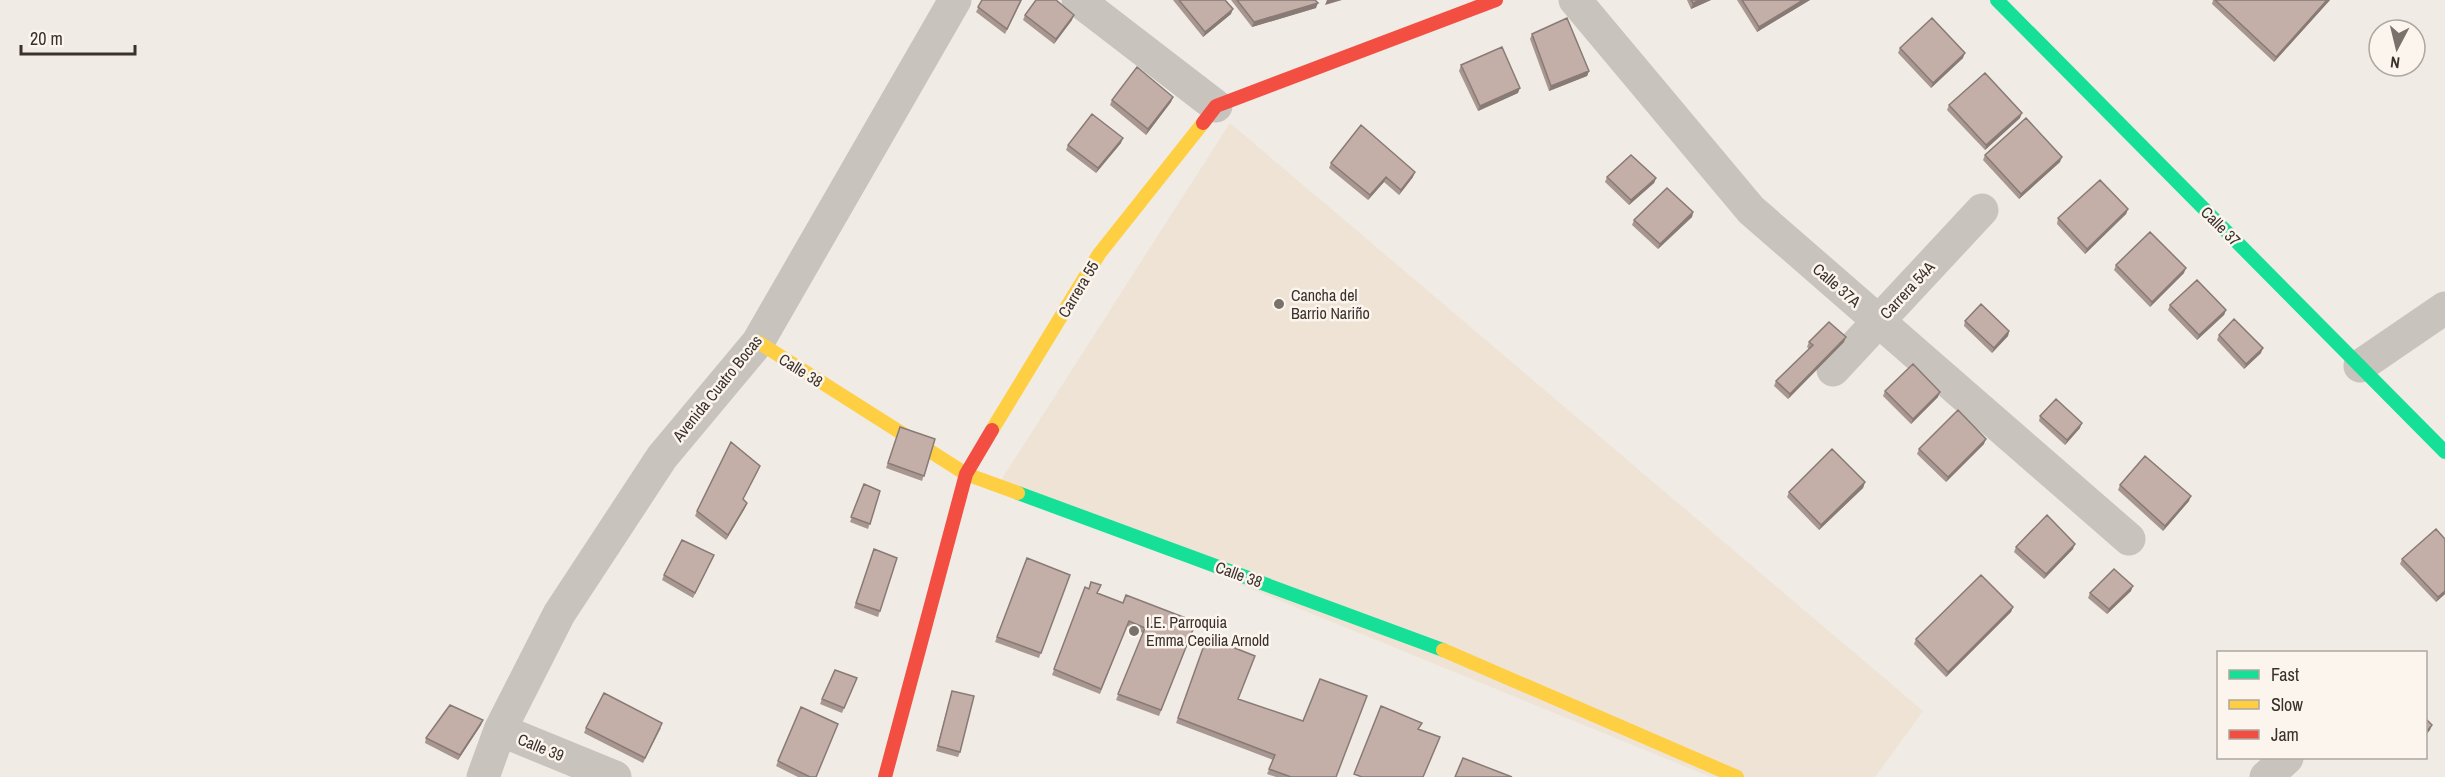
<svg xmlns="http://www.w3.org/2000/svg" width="2445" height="777" font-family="'Archivo Narrow',sans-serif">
  <rect width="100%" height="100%" fill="#f0ebe5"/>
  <path fill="#eee3d5" d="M1230 123 1923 711 1875 777H1711L998 485Z"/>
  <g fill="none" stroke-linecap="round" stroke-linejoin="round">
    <path stroke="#c9c3be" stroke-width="33" d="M1078 0 1216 106
      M1575 0 1751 210 2129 539
      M2360 366 2445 308
      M1833 370 1982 210
      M500 730 615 777
      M483 777 500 730 559 614 662 457 758 342 955 0
      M2266 777 2287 758"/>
    <path stroke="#16e098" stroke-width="14" d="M1997 0 2445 452
      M1018 493 1443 650"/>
    <path stroke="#ffcf43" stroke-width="14" d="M758 342 966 474 1018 493
      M992 430 1099 254 1203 123
      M1443 650 1737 777"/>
    <path stroke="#f24e42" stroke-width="14" d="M1203 123 1216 106 1496 0
      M885 777 966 474 992 430"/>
  </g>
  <path fill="#a89690" d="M982 0H1022L1005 34 976 12Z
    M1173 0H1225L1231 14 1203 37Z
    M1231 0H1315L1316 8 1252 27Z
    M1687 0H1711L1691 9Z
    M1737 0H1810L1757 32Z
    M2213 0H2330L2274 62 2212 4Z
    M1025 15 1072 20 1054 44 1023 20Z
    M1532 34 1589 71 1587 76 1549 91 1530 39Z
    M1900 48 1963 58 1931 88 1898 53Z
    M1461 65 1518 93 1478 111 1459 71Z
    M1173 97 1171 102 1146 135 1110 105 1112 100Z
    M1949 105 2020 118 1985 150 1947 110Z
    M1121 143 1096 173 1066 150 1068 145Z
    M1985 155 2060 162 2019 199 1983 160Z
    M1331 163 1413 177 1399 195 1384 182 1368 200 1329 168Z
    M1607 177 1656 178 1654 183 1629 205 1605 182Z
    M2128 209 2126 214 2085 254 2057 224 2058 218Z
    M1693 212 1692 217 1658 249 1632 225 1634 220Z
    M2116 265 2184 273 2150 307 2114 270Z
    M2170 305 2226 310 2224 315 2197 340 2168 310Z
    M1965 321 2009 331 2008 336 1992 353 1964 326Z
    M2219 335 2261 353 2244 369 2217 340Z
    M1809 342H1844L1788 399 1774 386 1776 381 1809 349 1807 347Z
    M1885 391 1938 397 1911 424 1883 396Z
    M2040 416 2080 428 2065 445 2039 421Z
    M900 427 935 439 922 481 886 468Z
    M1984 444 1946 482 1917 454 1919 449Z
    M758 471 743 499 745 508 726 540 695 516 697 511Z
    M1865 482 1863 488 1819 530 1787 497 1789 492Z
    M864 484 880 491 868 529 850 522Z
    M2120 485 2189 501 2163 531 2118 490Z
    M2445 539V594L2436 602 2400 564 2402 559Z
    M2016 547 2073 549 2044 579 2014 552Z
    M874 549 897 558 878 617 854 608Z
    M1027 558 1070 575 1039 658 995 642Z
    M712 560 693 598 662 580 664 575Z
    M1085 587 1097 593 1123 603 1196 622 1159 716 1116 700 1143 633 1127 626 1100 694 1052 675Z
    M2131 591 2107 614 2088 598 2090 593Z
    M2013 607 2011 612 1946 677 1914 644 1916 639Z
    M1207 637 1238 699 1336 777H1276L1267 774 1273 760 1176 723Z
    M857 678 842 713 820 704 822 699Z
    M952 691 960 752 958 757 936 751Z
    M801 707 816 777H798L776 766Z
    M481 725 458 760 425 743 426 738Z
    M586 728H661L643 763 584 733Z"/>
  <path fill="#887a75" d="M1327 0H1342L1325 5Z
    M1701 0H1711L1691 9 1693 3Z
    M1803 0H1810L1757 32 1759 27Z
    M2327 0H2330L2274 62 2276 57Z
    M1318 3 1316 8 1252 27 1254 22Z
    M1233 9 1231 14 1203 37 1205 32Z
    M1074 15 1072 20 1054 44 1056 39Z
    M1965 53 1963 58 1931 88 1933 83Z
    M1589 71 1587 76 1549 91 1551 86Z
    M1520 88 1518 93 1478 111 1480 106Z
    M1173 97 1171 102 1146 135 1148 129Z
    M2022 113 2020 118 1985 150 1986 145Z
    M1123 138 1121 143 1096 173 1098 168Z
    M2062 157 2060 162 2019 199 2021 194Z
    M1415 172 1413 177 1399 195 1401 190Z
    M1386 177 1384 182 1368 200 1370 195Z
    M1656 178 1654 183 1629 205 1631 200Z
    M2128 209 2126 214 2085 254 2087 249Z
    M1693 212 1692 217 1658 249 1660 244Z
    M2186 268 2184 273 2150 307 2152 302Z
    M2226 310 2224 315 2197 340 2199 335Z
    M2009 331 2008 336 1992 353 1994 348Z
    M1846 337 1844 342 1788 399 1790 394Z
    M2263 348 2261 353 2244 369 2246 364Z
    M1940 392 1938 397 1911 424 1913 419Z
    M2082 423 2080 428 2065 445 2067 440Z
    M1986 439 1984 444 1946 482 1948 477Z
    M1865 482 1863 488 1819 530 1821 525Z
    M2191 496 2189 501 2163 531 2165 526Z
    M747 503 745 508 726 540 728 535Z
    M2075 544 2073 549 2044 579 2046 574Z
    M2133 586 2131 591 2107 614 2109 609Z
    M2445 591V594L2436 602 2438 597Z
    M2013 607 2011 612 1946 677 1948 672Z
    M483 720 481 725 458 760 460 755Z
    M2432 725 2430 730 2426 735V732Z"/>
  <path fill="#c3afa7" stroke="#887a75" stroke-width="1.5" d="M982 0H1021L1007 29 978 7Z
    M1036 0H1056L1074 15 1056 39 1025 15Z
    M1179 0H1225L1233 9 1205 32Z
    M1237 0H1315L1318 3 1254 22Z
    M1691 0H1701L1693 3Z
    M1742 0H1803L1759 27Z
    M2215 0H2327L2276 57Z
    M1567 18 1589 71 1551 86 1532 34Z
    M1932 18 1965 53 1933 83 1900 48Z
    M1502 47 1520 88 1480 106 1461 65Z
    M1137 67 1173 97 1148 129 1112 100Z
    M1985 73 2022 113 1986 145 1949 105Z
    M1092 114 1123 138 1098 168 1068 145Z
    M2026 118 2062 157 2021 194 1985 155Z
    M1361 125 1415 172 1401 190 1386 177 1370 195 1331 163Z
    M1631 155 1656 178 1631 200 1607 177Z
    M2100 180 2128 209 2087 249 2058 218Z
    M1667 188 1693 212 1660 244 1634 220Z
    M2150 232 2186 268 2152 302 2116 265Z
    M2197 280 2226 310 2199 335 2170 305Z
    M1981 304 2009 331 1994 348 1965 321Z
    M2234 319 2263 348 2246 364 2219 335Z
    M1829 322 1846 337 1790 394 1776 381 1813 345 1809 342Z
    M1913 364 1940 392 1913 419 1885 391Z
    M2056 399 2082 423 2067 440 2040 416Z
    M1958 410 1986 439 1948 477 1919 449Z
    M900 427 935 439 924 476 888 463Z
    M731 442 760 466 743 499 747 503 728 535 697 511Z
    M1832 449 1865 482 1821 525 1789 492Z
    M2145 456 2191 496 2165 526 2120 485Z
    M864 484 880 491 870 524 851 517Z
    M2047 515 2075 544 2046 574 2016 547Z
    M2436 529 2445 539V591L2438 597 2402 559Z
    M682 540 714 555 695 593 664 575Z
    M874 549 897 558 880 611 856 603Z
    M1027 558 1070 575 1041 653 997 637Z
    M2114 569 2133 586 2109 609 2090 593Z
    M1981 575 2013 607 1948 672 1916 639Z
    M1091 582 1101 585 1097 593 1123 603 1126 595 1196 622 1161 710 1118 694 1145 628 1129 621 1101 689 1054 669 1085 587 1089 589Z
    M1207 637 1255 656 1238 699 1303 721 1320 679 1367 696 1336 777H1291L1269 769 1275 755 1178 718Z
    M835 670 857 678 844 708 822 699Z
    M952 691 974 696 960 752 938 746Z
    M604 693 662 723 645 758 586 728Z
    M450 705 483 720 460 755 426 738Z
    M1381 706 1422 723 1418 729 1440 737 1423 777H1362L1354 774Z
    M801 707 838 724 816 777H810L778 761Z
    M2426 719 2432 725 2426 732Z
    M1463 758 1512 777H1455Z"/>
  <g fill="#7a716c" stroke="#fbf5ee" stroke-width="2">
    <circle cx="1279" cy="304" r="6"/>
    <circle cx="1134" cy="631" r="6"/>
  </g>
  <g text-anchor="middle" stroke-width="5" stroke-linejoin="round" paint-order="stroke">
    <g font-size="16" fill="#3b302b" stroke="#fbf5ee">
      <text transform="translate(2221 226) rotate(45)" y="6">Calle 37</text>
      <text transform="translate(1837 285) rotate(41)" y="6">Calle 37A</text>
      <text transform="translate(1078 289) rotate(-59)" y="6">Carrera 55</text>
      <text transform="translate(1907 290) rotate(-47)" y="6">Carrera 54A</text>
      <text transform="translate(801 370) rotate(32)" y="6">Calle 38</text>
      <text transform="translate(717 388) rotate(-51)" y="6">Avenida Cuatro Bocas</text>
      <text transform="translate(1239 574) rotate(20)" y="6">Calle 38</text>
      <text transform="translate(541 747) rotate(22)" y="6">Calle 39</text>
    </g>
    <g font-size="16" fill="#3b302b" stroke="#fbf5ee" text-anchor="start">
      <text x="1291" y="301">Cancha del<tspan x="1291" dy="18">Barrio Nariño</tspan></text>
      <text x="1146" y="628">I.E. Parroquia<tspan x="1146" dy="18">Emma Cecilia Arnold</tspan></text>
    </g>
  </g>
  <rect x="2217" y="651" width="210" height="108" fill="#fbf5ee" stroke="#aea6a0" stroke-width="1.5"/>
  <rect x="2229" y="670" width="30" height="9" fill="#16e098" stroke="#aea6a0" stroke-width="1.5"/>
  <text x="2271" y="681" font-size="18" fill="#3b302b">Fast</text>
  <rect x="2229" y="700" width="30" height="9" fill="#ffcf43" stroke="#aea6a0" stroke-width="1.5"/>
  <text x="2271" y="711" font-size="18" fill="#3b302b">Slow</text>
  <rect x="2229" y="730" width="30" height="9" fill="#f24e42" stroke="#aea6a0" stroke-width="1.5"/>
  <text x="2271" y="741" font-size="18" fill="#3b302b">Jam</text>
  <g transform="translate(2397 48) rotate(187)"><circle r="28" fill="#fbf5ee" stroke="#aea6a0" stroke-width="1.5"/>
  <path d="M0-4.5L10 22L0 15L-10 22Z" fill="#7a716c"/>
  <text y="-9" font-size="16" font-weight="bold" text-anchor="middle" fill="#3b302b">N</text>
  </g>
  <path d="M21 45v9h114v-9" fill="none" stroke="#3b302b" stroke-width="3"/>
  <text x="30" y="45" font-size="18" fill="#3b302b" stroke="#fbf5ee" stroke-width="4.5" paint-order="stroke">20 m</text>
</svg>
